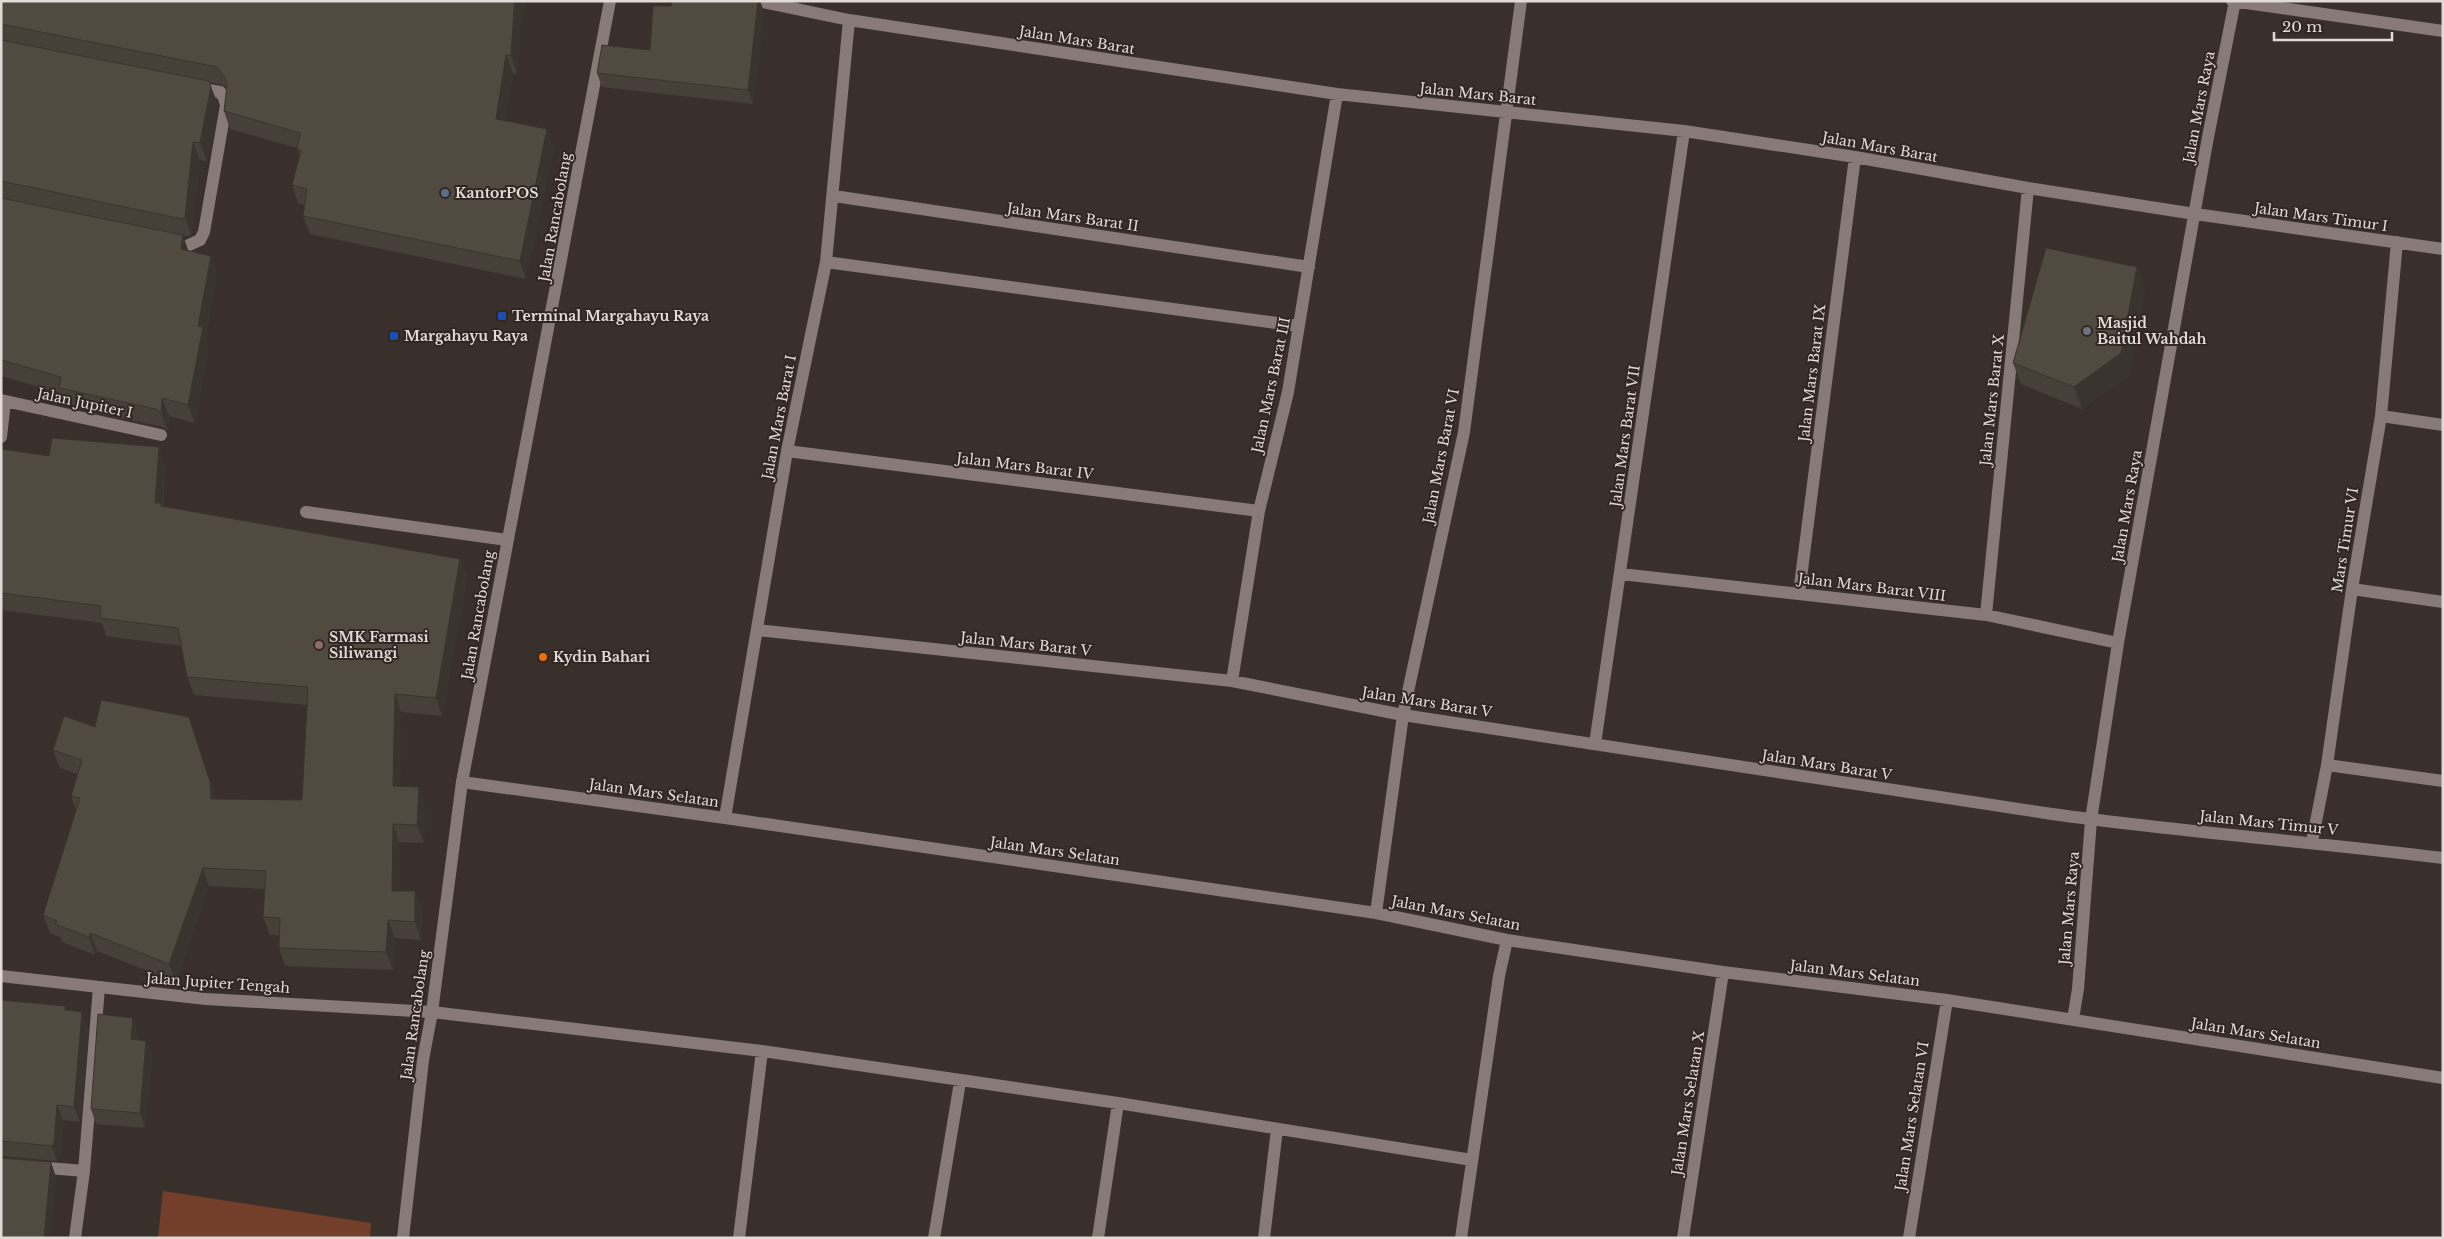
<svg xmlns="http://www.w3.org/2000/svg" width="2444" height="1239" font-family="'Libre Baskerville',serif">
  <rect width="100%" height="100%" fill="#3a302b"/>
  <path fill="#733f2a" d="M163 1191 371 1223 370 1238H158Z"/>
  <g fill="none" stroke-linecap="round" stroke-linejoin="round">
    <path stroke="#887b77" stroke-width="12" d="M189 245 200 240 204 232 226 105 224 98 220 92
      M306 512 507 540
      M75 1238 84 1171 99 987"/>
    <path stroke="#887b77" stroke-width="12" d="M758 1 849 20 1337 94 1684 131 1855 157 2028 188 2195 214 2443 249
      M2232 1 2443 31
      M197 88 220 92
      M834 196 1309 267
      M826 262 1299 326
      M1 400 161 435
      M2381 416 2443 425
      M1 437 5 401
      M787 451 1259 511
      M1621 574 1986 615 2118 643
      M2352 589 2443 602
      M1799 593 1855 157
      M1986 615 2028 188
      M757 630 1232 681 1403 715 2052 814C2182 832 2313 842 2443 858
      M1232 681 1259 511 1288 392 1337 94
      M1595 744 1684 131
      M2327 765 2443 781
      M462 782 725 818 1376 913 1507 940 1723 972 1947 1000 2443 1078
      M725 818 787 451 826 262 849 20
      M2312 842 2327 765 2352 589 2381 416 2397 242
      M1376 913 1403 715 1464 432 1521 1
      M1 976 206 999 432 1012 762 1051 1118 1103 1472 1160
      M2073 1019 2078 989 2091 820 2118 643 2208 137 2235 1
      M1 1164 84 1171
      M739 1238 762 1051
      M934 1238 960 1082
      M1098 1238 1118 1103
      M1264 1238 1277 1129
      M1461 1238 1499 976 1507 940
      M1683 1238 1723 972
      M1909 1238 1947 1000"/>
    <path stroke="#887b77" stroke-width="12" d="M403 1238 423 1060 432 1012 462 782 610 1"/>
  </g>
  <path fill="#464038" d="M1 1H526L520 27 517 74 513 73 505 120 554 147 526 279 310 234 303 216 305 205 298 203 292 185 299 156 297 148 230 129 224 111 227 89 223 85 209 82 218 105 207 161 200 160 191 235 188 236 183 235 188 251 211 256 217 274 206 335 209 345 195 423 169 416 168 431 163 427 66 406 61 393 1 376Z
    M764 11 753 104 602 87 597 73 650 50Z
    M2137 267 2145 288 2129 375 2082 409 2021 384 2013 363Z
    M1 449 49 456 165 465 163 506 460 559 467 577 442 716 401 712 400 786 425 805 424 843 399 842V891H415L422 909 421 940 395 938 393 970 285 966 279 948V935H270L263 917 265 889 209 886 176 982 97 951 95 955 62 942 60 937 50 933 43 915 76 811 71 796 78 774 60 768 53 750 95 727 189 717 216 799 302 800 307 705 194 695 187 677 181 646 106 636 102 623 1 610Z
    M1 1000 67 1010 88 1027 80 1122 63 1120 60 1158 57 1161 1 1156Z
    M138 1033V1040L146 1041 152 1056 145 1128 96 1124 91 1109Z"/>
  <path fill="#39342e" d="M515 1H526L520 27 517 74 511 56 514 9Z
    M758 1H760L764 11 753 104 748 90Z
    M506 55 513 73 503 137 496 119Z
    M211 87 218 105 207 161 200 143Z
    M547 129 554 147 526 279 520 261Z
    M193 142 200 160 191 235 185 217Z
    M183 235 189 253 181 249Z
    M211 256 217 274 206 335 209 345 195 423 188 405 198 326Z
    M2137 267 2145 288 2129 375 2082 409 2074 387Z
    M162 398 169 416 168 431 161 413Z
    M159 447 165 465 162 506 168 521 155 503Z
    M460 559 467 577 442 716 436 698Z
    M395 694 401 712 400 804 393 786Z
    M189 717 196 735 217 800 211 799Z
    M419 787 425 805 424 843 417 825Z
    M393 824 399 842V909L392 891Z
    M203 868 209 886 176 982 169 964Z
    M415 891 422 909 421 940 415 922Z
    M388 920 395 938 393 970 386 952Z
    M90 933 97 951 95 955 89 937Z
    M82 1012 88 1027 80 1122 74 1107Z
    M133 1018 138 1033 136 1054 131 1039Z
    M146 1041 152 1056 145 1128 140 1113Z
    M57 1105 63 1120 60 1158 57 1161 52 1146Z
    M51 1162 56 1177 51 1238H44Z"/>
  <path fill="#514a41" stroke="#39342e" d="M1 1H515L514 9 511 56 506 55 496 119 547 129 520 261 303 216 307 189 292 185 301 150 297 149 300 133 224 111 227 85 224 76 217 67 1 24Z
    M672 1H758L748 90 597 73 602 45 650 50 653 6H671Z
    M1 40 209 81 211 87 200 143 193 142 185 217 182 219 1 181Z
    M1 198 183 235 181 249 211 256 198 326 203 327 188 405 162 398 161 413 156 409 59 388 61 377 1 360Z
    M2046 248 2137 267 2121 353 2074 387 2013 363Z
    M52 438 159 447 155 503H161V506L460 559 436 698 395 694 393 786 419 787 417 825 393 824 392 891H415V922L388 920 386 952 279 948 280 918 263 917 266 871 203 868 169 964 90 933 89 937 55 924 57 921 43 915 80 798 71 796 82 760 53 750 64 716 95 727 101 700 189 717 210 782 211 799 302 800 308 687 187 677 178 628 100 618 101 606 1 593V449L49 456Z
    M1 1000 65 1006V1010L82 1012 74 1107 57 1105 54 1143 52 1146 1 1141Z
    M98 1014 133 1018 131 1039 146 1041 140 1113 91 1109Z
    M1 1158 51 1162 44 1238H1Z"/>
  <circle fill="#5c6f8a" stroke="#302622" stroke-width="2" cx="445" cy="193" r="5"/>
  <g fill="#1a4fb4" stroke="#302622" stroke-width="2">
    <rect x="497" y="311" width="10" height="10" rx="2.5"/>
    <rect x="389" y="331" width="10" height="10" rx="2.5"/>
  </g>
  <circle fill="#6b7280" stroke="#302622" stroke-width="2" cx="2087" cy="331" r="5"/>
  <circle fill="#8d6e63" stroke="#302622" stroke-width="2" cx="319" cy="645" r="5"/>
  <circle fill="#e8710a" stroke="#302622" stroke-width="2" cx="543" cy="657" r="5"/>
  <g text-anchor="middle" stroke-width="4" stroke-linejoin="round" paint-order="stroke">
    <g font-size="14" fill="#e1dad7" stroke="#302622">
      <text transform="translate(1077 40) rotate(9)" y="5">Jalan Mars Barat</text>
      <text transform="translate(1478 94) rotate(6)" y="5">Jalan Mars Barat</text>
      <text transform="translate(2199 107) rotate(-79)" y="5">Jalan Mars Raya</text>
      <text transform="translate(1880 147) rotate(10)" y="5">Jalan Mars Barat</text>
      <text transform="translate(555 217) rotate(-80)" y="5">Jalan Rancabolang</text>
      <text transform="translate(1073 217) rotate(8)" y="5">Jalan Mars Barat II</text>
      <text transform="translate(2321 217) rotate(8)" y="5">Jalan Mars Timur I</text>
      <text transform="translate(1812 373) rotate(-83)" y="5">Jalan Mars Barat IX</text>
      <text transform="translate(1271 385) rotate(-78)" y="5">Jalan Mars Barat III</text>
      <text transform="translate(1992 400) rotate(-84)" y="5">Jalan Mars Barat X</text>
      <text transform="translate(85 403) rotate(12)" y="5">Jalan Jupiter I</text>
      <text transform="translate(779 417) rotate(-79)" y="5">Jalan Mars Barat I</text>
      <text transform="translate(1625 436) rotate(-82)" y="5">Jalan Mars Barat VII</text>
      <text transform="translate(1441 456) rotate(-79)" y="5">Jalan Mars Barat VI</text>
      <text transform="translate(1025 466) rotate(7)" y="5">Jalan Mars Barat IV</text>
      <text transform="translate(2127 506) rotate(-80)" y="5">Jalan Mars Raya</text>
      <text transform="translate(2345 540) rotate(-81)" y="5">Mars Timur VI</text>
      <text transform="translate(1872 587) rotate(7)" y="5">Jalan Mars Barat VIII</text>
      <text transform="translate(478 615) rotate(-80)" y="5">Jalan Rancabolang</text>
      <text transform="translate(1026 644) rotate(6)" y="5">Jalan Mars Barat V</text>
      <text transform="translate(1427 702) rotate(9)" y="5">Jalan Mars Barat V</text>
      <text transform="translate(1827 765) rotate(9)" y="5">Jalan Mars Barat V</text>
      <text transform="translate(654 793) rotate(8)" y="5">Jalan Mars Selatan</text>
      <text transform="translate(2269 823) rotate(6)" y="5">Jalan Mars Timur V</text>
      <text transform="translate(1055 851) rotate(8)" y="5">Jalan Mars Selatan</text>
      <text transform="translate(2069 908) rotate(-85)" y="5">Jalan Mars Raya</text>
      <text transform="translate(1456 913) rotate(11)" y="5">Jalan Mars Selatan</text>
      <text transform="translate(1855 973) rotate(7)" y="5">Jalan Mars Selatan</text>
      <text transform="translate(218 983) rotate(4)" y="5">Jalan Jupiter Tengah</text>
      <text transform="translate(415 1015) rotate(-82)" y="5">Jalan Rancabolang</text>
      <text transform="translate(2256 1033) rotate(9)" y="5">Jalan Mars Selatan</text>
      <text transform="translate(1688 1103) rotate(-81)" y="5">Jalan Mars Selatan X</text>
      <text transform="translate(1912 1116) rotate(-81)" y="5">Jalan Mars Selatan VI</text>
    </g>
    <g font-size="14" font-weight="bold" fill="#e1dad7" stroke="#302622" text-anchor="start">
      <text x="455" y="198">KantorPOS</text>
      <text x="512" y="321">Terminal Margahayu Raya</text>
      <text x="2097" y="328">Masjid<tspan x="2097" dy="16">Baitul Wahdah</tspan></text>
      <text x="404" y="341">Margahayu Raya</text>
      <text x="329" y="642">SMK Farmasi<tspan x="329" dy="16">Siliwangi</tspan></text>
      <text x="553" y="662">Kydin Bahari</text>
    </g>
  </g>
  <rect width="2444" height="1239" fill="none" stroke="#e1dad7" stroke-width="5"/>
  <path d="M2274 32v8h118v-8" fill="none" stroke="#e1dad7" stroke-width="2.5"/>
  <text x="2282" y="32" font-size="15" fill="#e1dad7" stroke="#302622" stroke-width="4" paint-order="stroke">20 m</text>
</svg>
